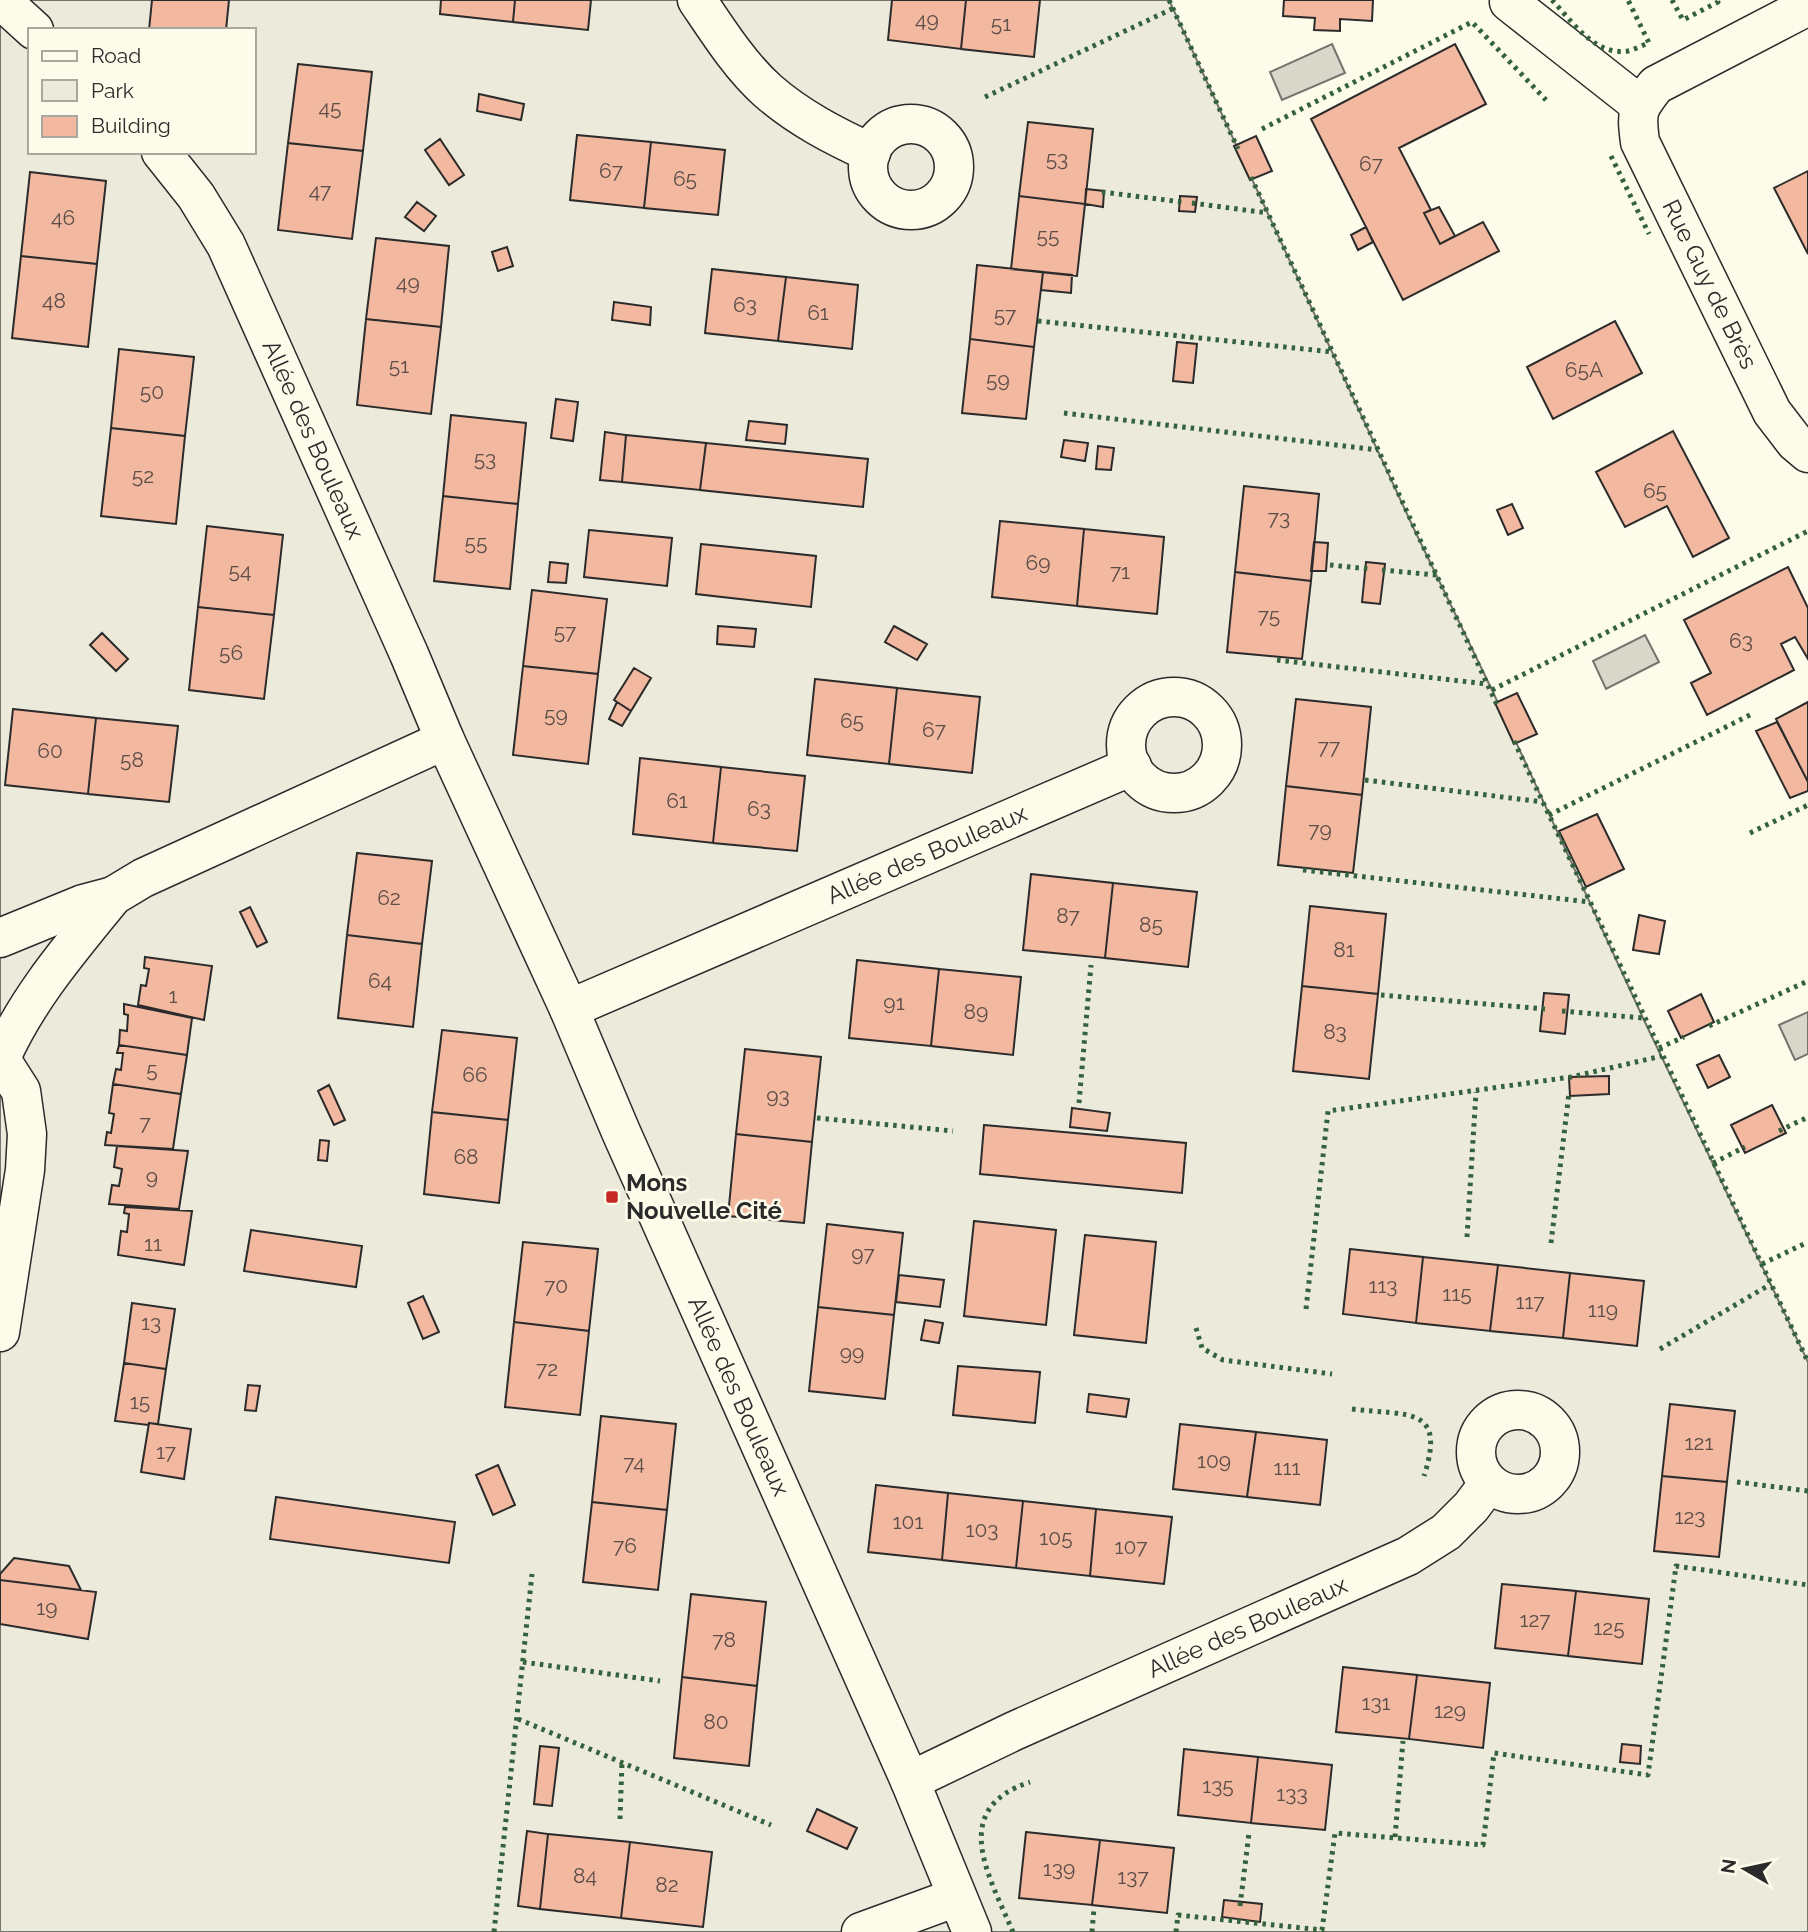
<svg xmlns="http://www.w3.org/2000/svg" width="1808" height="1932" font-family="Raleway,sans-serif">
  <rect width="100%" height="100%" fill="#fdfbea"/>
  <path fill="#ecebdb" stroke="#74746e" stroke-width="2" fill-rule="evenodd" d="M0 0H1169L1414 529 1492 690 1643 1018 1808 1362V1932H0ZM30 30H254V152H30Z"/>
  <path fill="#d8d7c9" stroke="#74746e" stroke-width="2" d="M1332 44 1345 73 1282 100 1270 72Z
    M1645 635 1659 662 1606 689 1593 661Z
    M1808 1012V1054L1795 1060 1779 1025Z"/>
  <path fill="#f2b8a0" stroke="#2b2b2b" stroke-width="2" d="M152 0H229L226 30H149Z
    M441 0H515L513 22 440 14Z
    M515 0H591L588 30 513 22Z
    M892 0H966L961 49 888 40Z
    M966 0H1040L1034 57 961 49Z
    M1284 0H1373L1372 21 1340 19V31L1314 30 1315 18 1283 16Z
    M1455 44 1486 104 1399 148 1431 210 1424 213 1440 244 1483 222 1499 251 1403 300 1311 119Z
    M298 64 372 72 363 151 288 143Z
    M479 94 524 104 521 120 477 111Z
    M1028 122 1093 129 1085 204 1019 196Z
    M577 135 651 142 644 208 570 200Z
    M1256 136 1272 171 1250 180 1234 146Z
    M440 139 464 175 449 185 425 150Z
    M651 142 725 150 718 215 644 208Z
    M288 143 363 151 352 239 278 230Z
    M1808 171V254L1774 188Z
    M30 172 106 181 97 264 21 256Z
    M1086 189 1104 191 1103 207 1085 204Z
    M1019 196 1085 204 1077 276 1011 269Z
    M1180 196 1197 197 1195 212 1179 211Z
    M417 202 436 216 424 231 405 217Z
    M1439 207 1455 236 1440 244 1424 213Z
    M1366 227 1373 242 1358 250 1351 235Z
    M376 238 449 246 441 327 366 319Z
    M507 247 513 266 498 271 492 252Z
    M21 256 97 264 88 347 12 338Z
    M977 265 1043 272 1034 347 970 339Z
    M712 269 786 277 778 341 705 333Z
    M1043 272 1072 275 1071 293 1041 290Z
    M786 277 858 285 852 349 778 341Z
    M614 302 651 307 650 325 612 320Z
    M366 319 441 327 431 414 357 405Z
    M1615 321 1642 373 1553 419 1527 367Z
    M970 339 1034 347 1026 419 962 413Z
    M1177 342 1197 344 1193 383 1173 381Z
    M119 349 194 357 185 436 111 428Z
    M556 399 578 402 573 441 551 438Z
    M451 415 526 423 518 504 443 496Z
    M749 421 787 425 785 444 746 440Z
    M111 428 185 436 176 524 101 516Z
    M1673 431 1729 538 1693 557 1667 506 1625 527 1596 472Z
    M605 432 626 435 622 482 600 480Z
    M626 435 706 443 700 490 622 482Z
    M1064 440 1088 443 1085 461 1061 457Z
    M706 443 868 459 863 507 700 490Z
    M1098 446 1114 448 1111 470 1096 469Z
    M1244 486 1319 494 1311 581 1235 572Z
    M443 496 518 504 510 589 434 581Z
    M1512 504 1523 528 1508 535 1497 510Z
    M1000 521 1084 529 1077 606 992 597Z
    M207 526 283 535 274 615 198 607Z
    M1084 529 1164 537 1157 614 1077 606Z
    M589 530 672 538 667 586 584 577Z
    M1314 542 1328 543 1326 571H1311Z
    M701 544 816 556 811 607 696 594Z
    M550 562 568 564 566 583 548 582Z
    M1366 562 1385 564 1380 604 1362 602Z
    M1788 567 1808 608V659L1795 637 1781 644 1794 670 1707 715 1691 683 1711 673 1684 620Z
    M1235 572 1311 581 1302 659 1227 652Z
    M532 590 607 599 598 674 523 666Z
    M198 607 274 615 264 699 189 690Z
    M718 626 756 629 754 647 717 644Z
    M894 626 927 644 917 660 885 642Z
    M102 633 128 659 116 671 90 645Z
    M523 666 598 674 588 764 513 755Z
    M634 668 651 678 631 711 614 700Z
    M815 679 897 688 889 764 807 755Z
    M897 688 980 697 972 773 889 764Z
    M1517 693 1537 734 1514 744 1495 703Z
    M1296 699 1371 707 1362 795 1286 786Z
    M617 702 631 711 622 726 609 719Z
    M1808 702V782L1776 719Z
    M13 709 96 718 88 794 5 785Z
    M96 718 178 726 169 802 88 794Z
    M1777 722 1808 782V791L1790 798 1756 731Z
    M640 758 721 767 713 843 633 834Z
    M721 767 805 776 797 851 713 843Z
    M1286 786 1362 795 1353 873 1278 865Z
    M1597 814 1624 869 1586 887 1559 831Z
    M357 853 432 861 422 944 347 935Z
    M1031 874 1113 883 1105 958 1023 950Z
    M1113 883 1197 892 1188 967 1105 958Z
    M1310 906 1386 914 1378 994 1302 986Z
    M250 907 267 942 257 947 240 912Z
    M1639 915 1665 921 1659 954 1633 950Z
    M347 935 422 944 413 1027 338 1018Z
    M145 957 212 966 204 1020 138 1005 141 985 146 986 149 969 144 968Z
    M857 960 939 969 931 1046 849 1038Z
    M939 969 1021 977 1013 1055 931 1046Z
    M1302 986 1378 994 1369 1079 1293 1071Z
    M1544 993 1569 995 1565 1034 1540 1031Z
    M1701 994 1714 1022 1681 1038 1668 1011Z
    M124 1004 192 1018 187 1055 119 1045 120 1030 127 1031 128 1015 124 1014Z
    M442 1030 517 1038 508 1120 432 1112Z
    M119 1045 187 1055 181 1094 113 1084 116 1069 121 1070 123 1053H117Z
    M745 1049 821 1057 812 1142 736 1134Z
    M1719 1055 1730 1077 1708 1088 1697 1065Z
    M1609 1076V1094L1570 1096 1569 1077Z
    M113 1084 181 1094 173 1149 105 1145 107 1132 111 1133 114 1114 109 1113Z
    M329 1085 345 1120 334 1125 318 1091Z
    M1772 1105 1786 1133 1745 1153 1731 1125Z
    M1072 1108 1110 1113 1107 1131 1070 1127Z
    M432 1112 508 1120 499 1203 424 1194Z
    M984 1125 1186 1143 1182 1193 980 1174Z
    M736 1134 812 1142 804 1223 728 1216Z
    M320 1140 329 1141 327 1161 318 1160Z
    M117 1146 188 1151 179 1209 109 1204 112 1185 119 1186 122 1169 114 1167Z
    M125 1207 192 1211 184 1265 118 1255 121 1231 127 1232 129 1214 124 1213Z
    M974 1221 1056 1230 1046 1325 964 1316Z
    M827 1224 903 1233 894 1315 818 1307Z
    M251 1230 362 1246 356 1287 244 1271Z
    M1085 1235 1156 1242 1146 1343 1074 1335Z
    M523 1242 598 1249 589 1331 514 1322Z
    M1350 1249 1423 1257 1416 1323 1343 1314Z
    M1423 1257 1498 1265 1490 1331 1416 1323Z
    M1498 1265 1570 1273 1563 1338 1490 1331Z
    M1570 1273 1644 1281 1637 1346 1563 1338Z
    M899 1275 944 1280 940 1307 896 1302Z
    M423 1296 439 1332 423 1339 408 1303Z
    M132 1303 175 1309 166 1369 124 1363Z
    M818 1307 894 1315 885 1399 809 1391Z
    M925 1320 943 1323 939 1343 921 1340Z
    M514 1322 589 1331 580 1415 505 1407Z
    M124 1363 166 1369 158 1424 149 1423 148 1425 115 1421Z
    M958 1366 1040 1372 1035 1423 953 1415Z
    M248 1385 260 1386 256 1411 245 1410Z
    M1089 1394 1129 1399 1126 1417 1087 1412Z
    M1670 1404 1735 1411 1727 1482 1662 1476Z
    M601 1416 676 1424 667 1510 592 1502Z
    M149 1423 191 1429 184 1479 141 1472Z
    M1180 1424 1256 1432 1247 1497 1173 1489Z
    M1256 1432 1327 1440 1320 1505 1247 1497Z
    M498 1465 515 1505 493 1515 476 1475Z
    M1662 1476 1727 1482 1719 1557 1654 1551Z
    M876 1485 948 1493 942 1560 868 1552Z
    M948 1493 1023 1501 1016 1568 942 1560Z
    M276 1497 455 1522 449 1563 270 1539Z
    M1023 1501 1096 1509 1090 1576 1016 1568Z
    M592 1502 667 1510 658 1590 583 1582Z
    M1096 1509 1172 1517 1164 1584 1090 1576Z
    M14 1558 69 1566 81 1590 0 1580V1574Z
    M0 1580 96 1592 88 1639 0 1624Z
    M1502 1584 1576 1591 1568 1656 1495 1648Z
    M1576 1591 1649 1599 1642 1664 1568 1656Z
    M691 1594 766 1602 757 1686 682 1677Z
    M1343 1667 1417 1675 1409 1739 1336 1732Z
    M1417 1675 1490 1683 1483 1748 1409 1739Z
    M682 1677 757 1686 749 1766 674 1758Z
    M1622 1744 1641 1746 1640 1764 1620 1762Z
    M540 1746 559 1748 552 1806 534 1804Z
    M1184 1749 1258 1757 1251 1823 1178 1815Z
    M1258 1757 1332 1765 1325 1830 1251 1823Z
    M817 1809 857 1828 847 1849 807 1831Z
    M527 1831 548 1834 540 1909 518 1906Z
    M1026 1832 1100 1840 1092 1905 1019 1898Z
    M548 1834 630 1842 621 1918 540 1909Z
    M1100 1840 1174 1848 1167 1913 1092 1905Z
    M630 1842 712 1852 703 1927 621 1918Z
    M1224 1900 1262 1904 1260 1922 1222 1917Z"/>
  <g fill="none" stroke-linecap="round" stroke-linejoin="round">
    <g stroke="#2b2b2b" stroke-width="41">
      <g id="minor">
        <path d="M1 0 34 30"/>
        <path d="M697 0C718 31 740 66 768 91 799 118 834 136 871 153"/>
        <path d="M1509 2 1640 105"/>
        <path id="s1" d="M1808 6 1656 85C1637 109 1636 111 1640 142L1772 412 1795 442 1808 453"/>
        <circle cx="911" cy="167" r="43"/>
        <path id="s2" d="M161 152 196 196 226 245 409 654 445 740 569 1009 621 1132 910 1781 972 1932"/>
        <circle cx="1174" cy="745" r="48"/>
        <path d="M0 938 83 904 113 896 143 878 445 740"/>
        <path id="s3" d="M569 1009 1132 766"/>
        <path d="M0 1058 21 1091 27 1134 25 1170 0 1332"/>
        <path d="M1 1058C28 997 71 948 113 896"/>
        <circle cx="1518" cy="1452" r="42"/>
        <path id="s4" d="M910 1781 1014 1731 1408 1556 1446 1532 1471 1507 1489 1483"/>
        <path d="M861 1932 957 1897"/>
      </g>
    </g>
    <use href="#minor" stroke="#fdfbea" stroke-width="38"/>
    <path stroke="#34623c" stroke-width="5" stroke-dasharray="3.5 5" stroke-linecap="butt" d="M1169 0 1238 149
      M1552 0C1572 21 1594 56 1628 51 1634 50 1642 45 1649 43L1628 0
      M1672 0 1683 20 1718 2 1717 0
      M985 97 1174 8
      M1262 129 1472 22 1546 100
      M1611 156 1649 234
      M1251 177 1498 707
      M1102 192 1182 202
      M1192 203 1268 213
      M1038 321 1333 352
      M1064 413 1378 450
      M1330 565 1369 569
      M1382 570 1436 575
      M1277 660 1487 684
      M1492 690 1808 531
      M1514 741 1808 1362
      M1365 780 1543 802
      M1549 815 1752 714
      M1750 833 1808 805
      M1303 870 1590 902
      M1381 995 1545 1009
      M1562 1011 1643 1018
      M1709 1026 1808 981
      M1659 1048 1684 1037
      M1079 1103 1091 965
      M817 1118 953 1131
      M1779 1131 1808 1117
      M1713 1163 1745 1147
      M1467 1237 1476 1092
      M1551 1243 1569 1093
      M1762 1264 1808 1242
      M1306 1309 1328 1111 1571 1077 1662 1056
      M1196 1328 1202 1348 1223 1360 1332 1374
      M1660 1349 1771 1284
      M1352 1409C1407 1416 1447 1405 1424 1476
      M1737 1482 1808 1491
      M523 1662 660 1681
      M518 1719 771 1825
      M620 1819 622 1762
      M1395 1837 1403 1741
      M1240 1906 1249 1833
      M494 1932 532 1574
      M1013 1932C989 1876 948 1809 1030 1782
      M1092 1932 1094 1908
      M1176 1932 1178 1915 1322 1930 1335 1833 1483 1845 1494 1753 1648 1775 1676 1566 1808 1585"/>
  </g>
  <rect fill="#c62828" stroke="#fdfbea" stroke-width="2.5" x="605" y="1190" width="14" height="14" rx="3.5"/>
  <g text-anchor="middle" stroke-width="5" stroke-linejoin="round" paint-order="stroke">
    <g font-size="21" fill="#5d4e48">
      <text x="927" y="27">49</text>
      <text x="1001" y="31">51</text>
      <text x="330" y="115">45</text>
      <text x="1057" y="166">53</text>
      <text x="1371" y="171">67</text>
      <text x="611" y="178">67</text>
      <text x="685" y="186">65</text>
      <text x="320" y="198">47</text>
      <text x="63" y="225">46</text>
      <text x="1048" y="243">55</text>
      <text x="408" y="290">49</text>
      <text x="54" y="308">48</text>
      <text x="745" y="312">63</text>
      <text x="818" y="320">61</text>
      <text x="1005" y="322">57</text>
      <text x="399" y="373">51</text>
      <text x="1584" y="377">65A</text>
      <text x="998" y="387">59</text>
      <text x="152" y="399">50</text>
      <text x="485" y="466">53</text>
      <text x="143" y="483">52</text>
      <text x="1655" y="498">65</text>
      <text x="1279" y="525">73</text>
      <text x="476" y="550">55</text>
      <text x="1038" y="570">69</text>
      <text x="240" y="578">54</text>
      <text x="1120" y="579">71</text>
      <text x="1269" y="623">75</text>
      <text x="565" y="639">57</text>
      <text x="1741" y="648">63</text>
      <text x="231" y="660">56</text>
      <text x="556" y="722">59</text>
      <text x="852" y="728">65</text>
      <text x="934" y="737">67</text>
      <text x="1329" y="754">77</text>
      <text x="50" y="758">60</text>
      <text x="132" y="767">58</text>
      <text x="677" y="808">61</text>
      <text x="759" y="816">63</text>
      <text x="1320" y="837">79</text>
      <text x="389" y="905">62</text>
      <text x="1068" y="923">87</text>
      <text x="1151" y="932">85</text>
      <text x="1344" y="957">81</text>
      <text x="380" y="988">64</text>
      <text x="173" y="1003">1</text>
      <text x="894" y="1010">91</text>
      <text x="976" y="1019">89</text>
      <text x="1335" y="1039">83</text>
      <text x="152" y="1077">5</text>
      <text x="475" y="1082">66</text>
      <text x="778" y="1103">93</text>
      <text x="145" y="1130">7</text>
      <text x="466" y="1164">68</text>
      <text x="152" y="1184">9</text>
      <text x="153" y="1251">11</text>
      <text x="863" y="1261">97</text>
      <text x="556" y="1293">70</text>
      <text x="1383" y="1293">113</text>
      <text x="1457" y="1301">115</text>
      <text x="1530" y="1309">117</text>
      <text x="1603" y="1317">119</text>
      <text x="151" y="1330">13</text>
      <text x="852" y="1360">99</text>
      <text x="547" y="1376">72</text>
      <text x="140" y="1409">15</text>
      <text x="1699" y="1450">121</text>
      <text x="166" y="1459">17</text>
      <text x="1214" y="1468">109</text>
      <text x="634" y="1470">74</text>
      <text x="1287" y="1475">111</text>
      <text x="1690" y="1524">123</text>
      <text x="908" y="1529">101</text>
      <text x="982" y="1537">103</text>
      <text x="1056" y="1545">105</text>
      <text x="625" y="1553">76</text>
      <text x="1131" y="1554">107</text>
      <text x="47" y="1615">19</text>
      <text x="1535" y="1627">127</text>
      <text x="1609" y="1635">125</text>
      <text x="724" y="1647">78</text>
      <text x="1376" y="1710">131</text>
      <text x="1450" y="1718">129</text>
      <text x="716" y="1729">80</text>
      <text x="1218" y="1793">135</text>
      <text x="1292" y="1801">133</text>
      <text x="1059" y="1876">139</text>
      <text x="585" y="1883">84</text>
      <text x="1133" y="1884">137</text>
      <text x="667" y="1892">82</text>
    </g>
    <g font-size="24" fill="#2b2b2b" stroke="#fdfbea">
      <text dy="8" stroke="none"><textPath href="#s1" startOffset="392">Rue Guy de Brès</textPath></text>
      <text dy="8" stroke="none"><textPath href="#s2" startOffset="327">Allée des Bouleaux</textPath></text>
      <text dy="8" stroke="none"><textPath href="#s3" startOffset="390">Allée des Bouleaux</textPath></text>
      <text dy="8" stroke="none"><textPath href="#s2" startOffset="1374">Allée des Bouleaux</textPath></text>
      <text dy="8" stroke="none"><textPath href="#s4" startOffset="371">Allée des Bouleaux</textPath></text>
    </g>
    <g font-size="24" font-weight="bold" fill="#2b2b2b" stroke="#fdfbea" text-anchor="start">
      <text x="626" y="1191">Mons<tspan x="626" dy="28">Nouvelle Cité</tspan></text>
    </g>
  </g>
  <rect x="28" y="28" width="228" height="126" fill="#fdfbea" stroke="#a9a89e" stroke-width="2"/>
  <rect x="42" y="51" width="35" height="10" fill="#fdfbea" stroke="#a9a89e" stroke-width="2"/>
  <text x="91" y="63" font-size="21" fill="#2b2b2b">Road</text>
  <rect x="42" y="80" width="35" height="21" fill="#ecebdb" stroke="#a9a89e" stroke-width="2"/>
  <text x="91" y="98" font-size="21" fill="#2b2b2b">Park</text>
  <rect x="42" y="116" width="35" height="21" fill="#f2b8a0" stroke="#a9a89e" stroke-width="2"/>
  <text x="91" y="133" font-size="21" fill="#2b2b2b">Building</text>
  <g transform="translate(1745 1869) rotate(279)" stroke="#fdfbea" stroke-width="5" paint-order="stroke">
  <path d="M0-5L12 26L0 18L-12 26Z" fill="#2b2b2b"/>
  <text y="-10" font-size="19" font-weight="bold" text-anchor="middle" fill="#2b2b2b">N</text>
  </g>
</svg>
